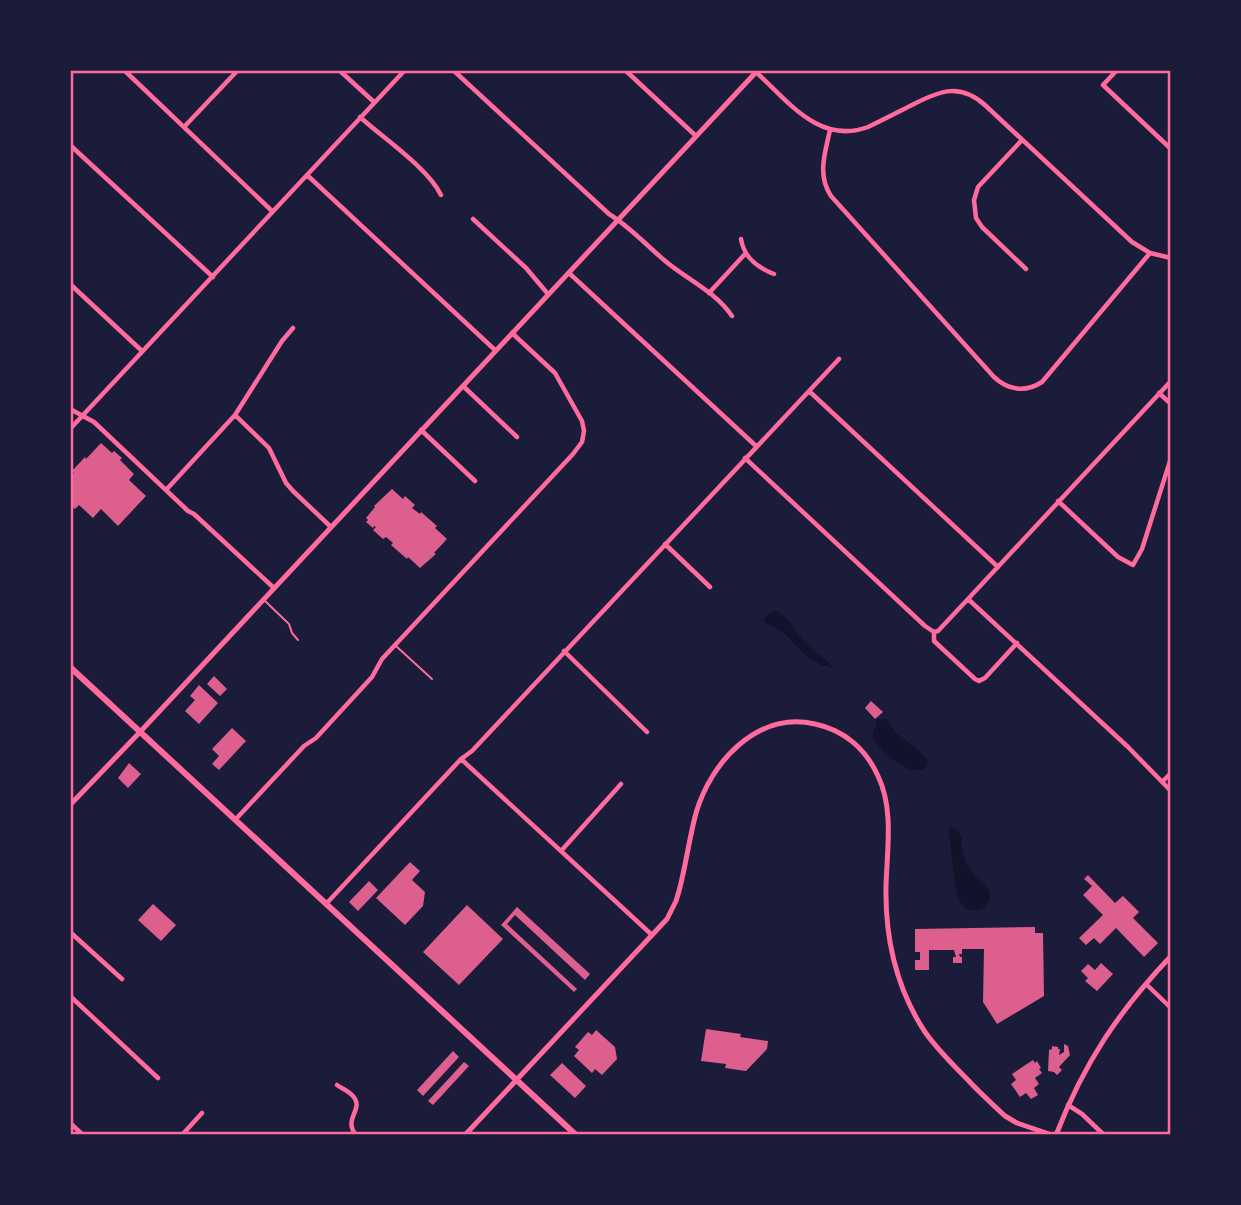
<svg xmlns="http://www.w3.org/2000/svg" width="1241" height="1205" font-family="'Open Sans',sans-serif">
  <rect width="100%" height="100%" fill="#1b1b3a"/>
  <path fill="#12122b" d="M771 612C775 612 778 611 782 614 791 622 799 637 808 645 816 654 827 659 833 668L821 665 806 656 784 633 764 622V618Z
    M877 718 881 720 885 719 890 723 896 733 920 751 928 761 926 768C920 770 916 771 910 769 901 767 873 746 873 737 872 732 876 727 877 722L876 720Z
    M950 826 957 830 962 838 961 841C962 848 963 856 966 863 973 877 991 882 990 900L982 910C974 911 967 911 961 904 954 895 952 846 948 831Z"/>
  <path fill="#dd5f8e" d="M101 443 112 453 114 451 122 458 120 460 134 474 129 480 146 496 118 526 101 509 93 518 79 505 75 509 70 504 73 501 70 498V478L74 473 72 471 85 457 86 459Z
    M392 489 403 499 405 496 415 505 412 508 420 514 421 512 437 526 435 528 447 539 434 553 436 554 420 568 408 557 407 559 391 545 393 543 386 537 383 539 373 530 376 527 374 526 373 528 366 522 368 520 366 518 375 507 374 506Z
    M214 676 227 689 220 696 207 684Z
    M199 685 218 703 199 724 185 711 195 700 190 696Z
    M871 701 883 712 875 719 865 708Z
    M232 728 246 741 219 770 212 764 219 756 212 749Z
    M129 763 141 774 128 788 118 778Z
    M410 862 420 871 412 880 425 892 423 906 405 925 376 898Z
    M1088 875 1115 903 1123 896 1139 912 1133 918 1158 943 1144 957 1116 928 1100 944 1094 938 1086 945 1079 938 1103 915 1083 895 1092 886 1084 879Z
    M369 881 378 890 358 911 349 902Z
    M153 904 176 925 161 941 138 920Z
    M467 905 503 939 459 985 423 952Z
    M517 907 590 974 585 980 515 915 507 924 577 989 574 992 501 925Z
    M1035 927V933H1043L1044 996 997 1024 983 1002 984 949H962V954H959L960 957H962V963H953V957H956L954 950H929V970H915V960H920V952H915V929Z
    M1101 963 1113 974 1097 991 1085 981 1088 978 1081 971 1088 964 1095 970Z
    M706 1029 741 1034 740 1037 768 1041 767 1049 746 1071 725 1068 726 1064 701 1061Z
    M596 1030 615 1047 617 1059 602 1075 595 1069 592 1073 574 1056 579 1050 575 1047 588 1032 592 1035Z
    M1064 1044 1068 1046 1070 1055 1059 1067 1062 1070 1057 1075 1054 1072 1048 1071 1049 1050 1052 1049V1046L1058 1047V1049H1060L1059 1055 1064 1052Z
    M453 1051 459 1057 423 1096 417 1090Z
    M1033 1060 1035 1063 1037 1061 1041 1068 1039 1069 1042 1073 1035 1078 1039 1084 1034 1088 1038 1095 1031 1099 1026 1093 1020 1097 1011 1084 1016 1080 1012 1074Z
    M464 1062 469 1066 433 1105 428 1101Z
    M562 1063 586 1086 575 1098 550 1075Z"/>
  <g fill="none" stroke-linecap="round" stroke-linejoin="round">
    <path stroke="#ff6b9d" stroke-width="2" d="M264 600 289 624 292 633 298 640
      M396 646 432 679"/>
    <path stroke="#ff6b9d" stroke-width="4.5" d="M124 70 272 211
      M339 70 374 102
      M453 70 609 214C630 227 645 244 664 260 686 279 715 291 732 316
      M625 70 696 136
      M1117 70 1103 85 1171 149
      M756 72C788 101 819 145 868 127 883 120 898 112 914 104 941 90 961 83 986 106L1132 242 1150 253 1171 258
      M360 117C383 138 428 168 441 195
      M184 127 238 70
      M830 130C825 153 817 175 831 196L994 377C1008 390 1025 393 1042 382L1150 253
      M1022 140 978 187 974 200 976 218 982 227 1026 269
      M70 145 213 277
      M307 175 495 350
      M473 219 526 268 548 294
      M741 239C744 257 756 267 774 274
      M569 273 756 446
      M70 284 142 351
      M709 293 745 254
      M463 386 517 437
      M809 391 998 567
      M1159 393 1171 404
      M70 409 94 422 188 511 194 514 274 588
      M235 415 269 448 286 483 293 491 331 527
      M70 429 405 70
      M421 430 475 481
      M745 458 925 626 934 632
      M166 490 235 415 282 341 293 328
      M1058 501 1118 557 1133 565 1142 549 1171 458
      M665 544 710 587
      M968 599 1128 747 1171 791
      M934 632 938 631 968 599 1171 381
      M934 632V641L975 679 979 681 985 678 1017 643
      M564 651 647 732
      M461 759 652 935
      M1162 782 1171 773
      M235 820 304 746 316 738 372 677 382 659 573 454 582 442 584 431 582 421 555 373 512 333
      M561 851 621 784
      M326 904 461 759 472 751 839 359
      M70 932 122 979
      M1146 984 1171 1008
      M70 996 158 1078
      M337 1085C341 1088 348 1091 352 1095 366 1109 342 1118 356 1135
      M1068 1105 1082 1114 1104 1135
      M70 1123 83 1135
      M182 1135 202 1113"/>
    <path stroke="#ff6b9d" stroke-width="5" d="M140 732 758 70
      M465 1135 667 919 676 901 679 891C686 865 689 839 696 813 711 762 757 711 815 724 844 730 866 749 878 776 894 809 887 850 886 886 885 937 896 988 925 1032 937 1049 952 1064 967 1079 979 1092 992 1104 1005 1116L1017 1123 1052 1135"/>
    <path stroke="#ff6b9d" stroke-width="5" d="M70 805 140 732
      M1056 1135C1084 1063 1118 1012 1171 956"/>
    <path stroke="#ff6b9d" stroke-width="6" d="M70 667 576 1135"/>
  </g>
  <rect width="1241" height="1205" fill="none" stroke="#1b1b3a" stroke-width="144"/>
  <rect x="72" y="72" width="1097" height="1061" fill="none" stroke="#ff6b9d" stroke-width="2.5"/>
</svg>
